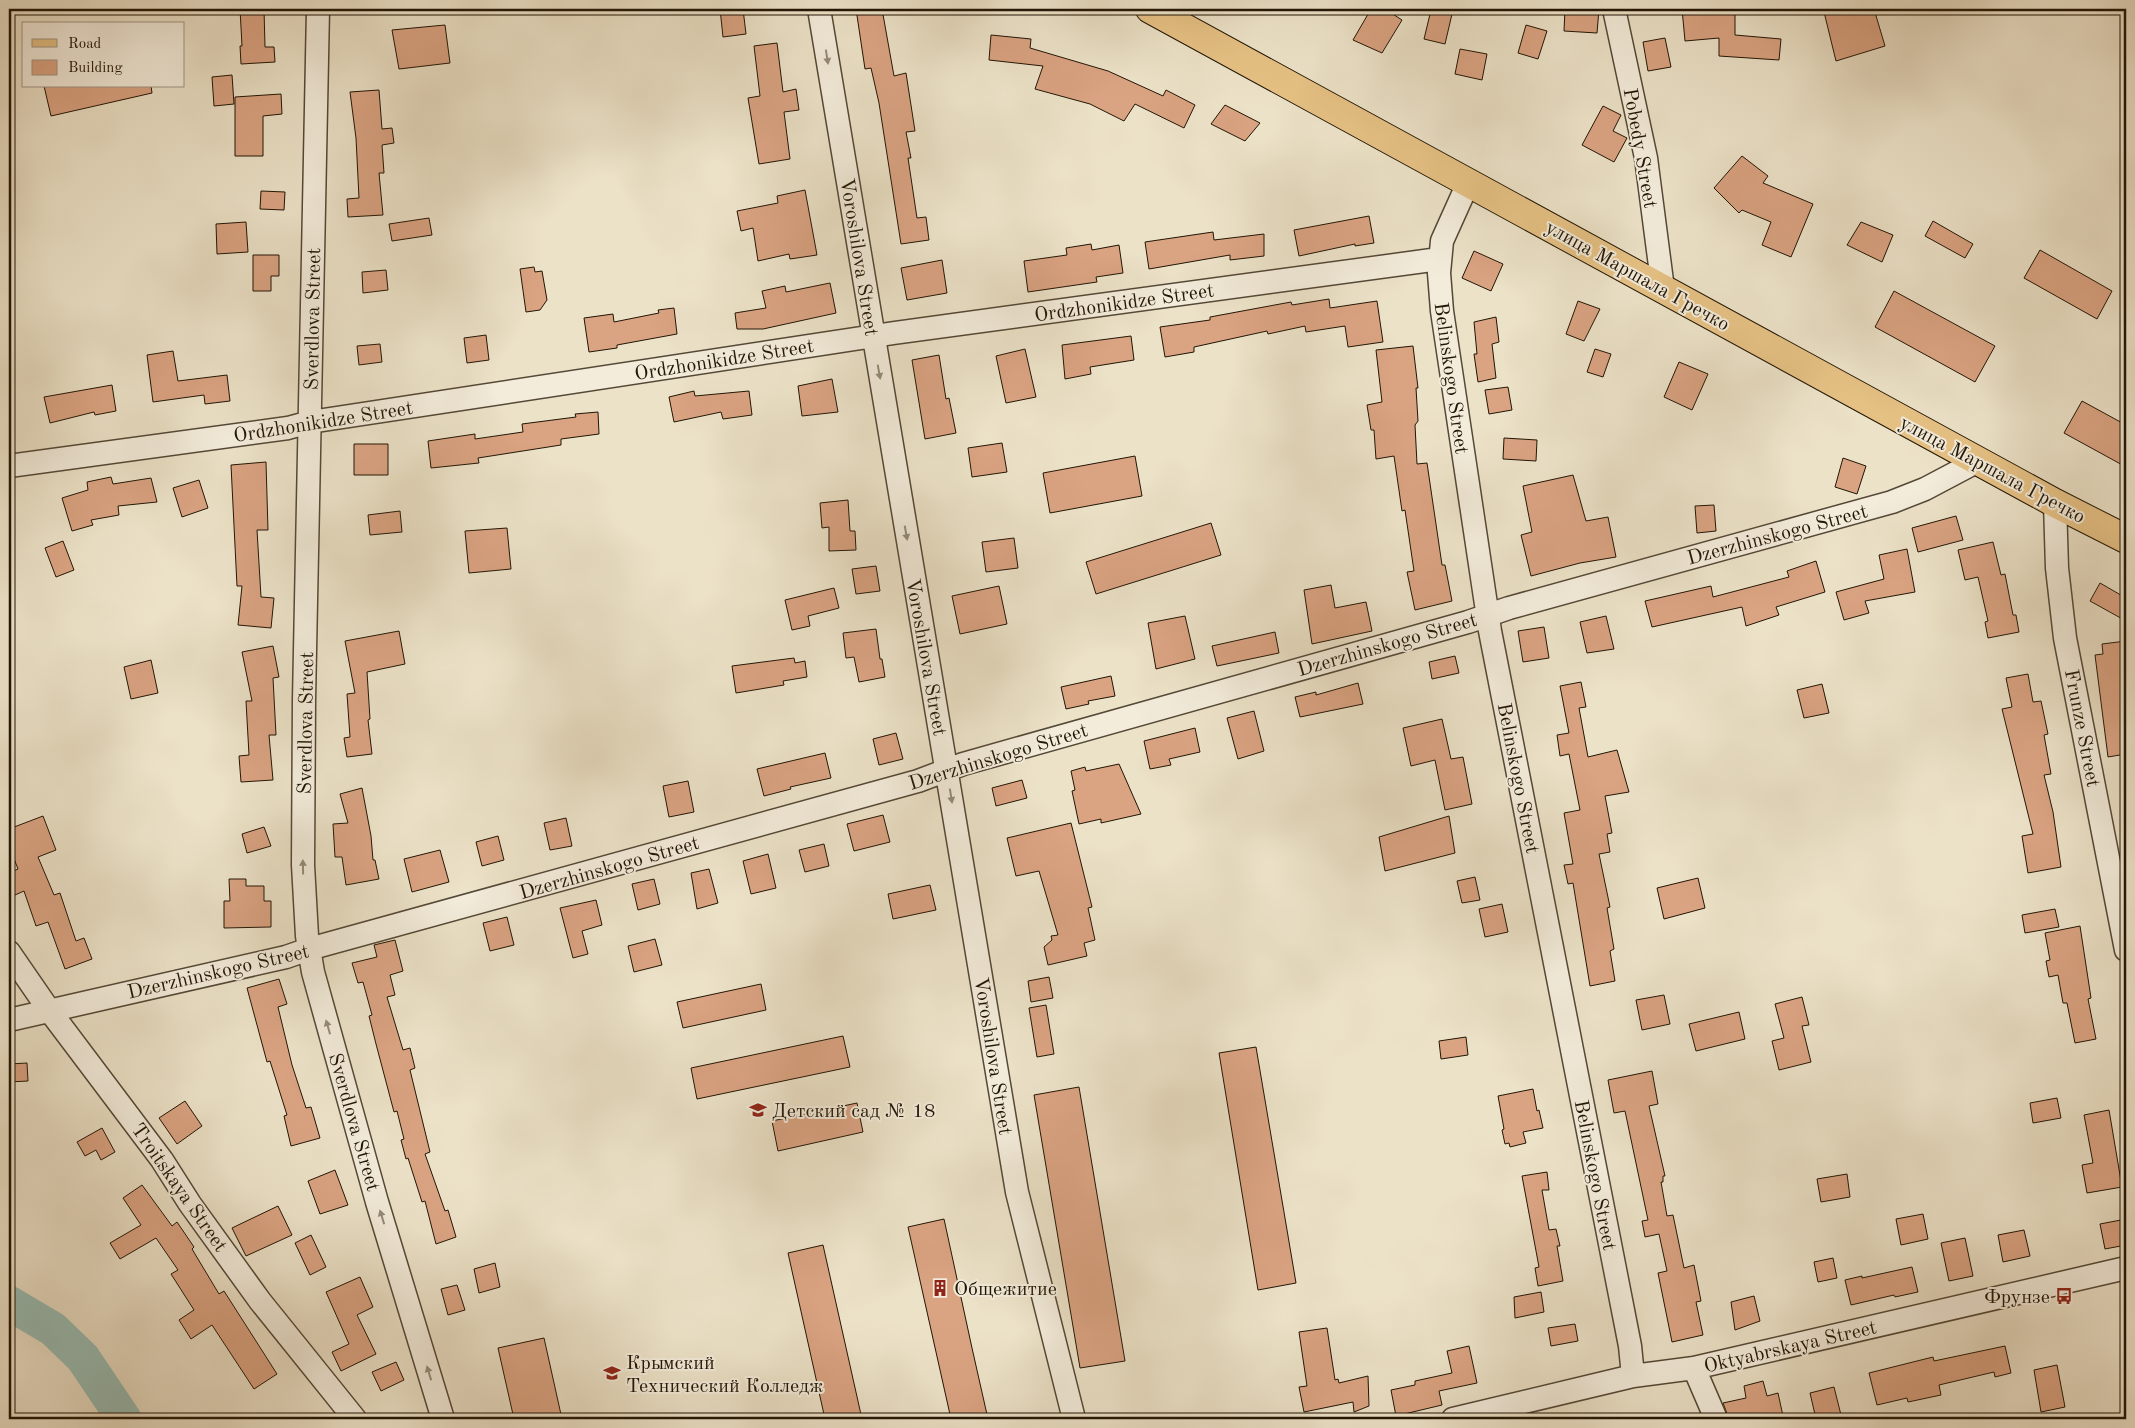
<svg xmlns="http://www.w3.org/2000/svg" width="2135" height="1428" font-family="'Old Standard TT',serif">
  <rect width="100%" height="100%" fill="#ece2c8"/>
  <filter id="stains"><feTurbulence type="fractalNoise" baseFrequency=".004" numOctaves="4"/><feColorMatrix values="0 0 0 0 .2 0 0 0 0 .09 0 0 0 0 .02 0 0 0 .5 -.17"/></filter>
  <radialGradient id="worn" r=".72"><stop offset=".6" stop-color="#630" stop-opacity="0"/><stop offset="1" stop-color="#630" stop-opacity=".3"/></radialGradient>
  <g fill="none" stroke-linecap="round" stroke-linejoin="round">
    <path stroke="#99beb6" stroke-width="35" d="M9 1303 53 1329 83 1358 124 1419"/>
  </g>
  <path fill="#daa382" stroke="#211505" d="M240 9H264L265 47H274L275 62 241 64 240 46H242Z
    M720 9H743L746 34 723 37Z
    M856 9H882L894 76 906 73 915 131 906 132 911 158H908L917 218 926 217 929 240 901 244 879 103 871 68 865 69Z
    M1371 9H1385L1402 20 1382 53 1353 40Z
    M1565 9H1599L1597 33 1564 31Z
    M1682 9H1735V35L1781 39 1779 60 1719 56V38L1685 41Z
    M1835 9H1874L1885 46 1836 61 1824 12Z
    M1431 10 1452 14 1445 44 1424 39Z
    M445 25 450 63 399 69 392 30Z
    M1526 25 1547 31 1538 59 1518 53Z
    M991 35 1031 39 1030 48 1108 71 1163 96 1166 90 1195 105 1184 128 1135 104 1124 121 1090 104 1035 89 1043 66 989 60Z
    M1665 38 1671 67 1648 71 1643 42Z
    M777 43 783 92 796 89 799 110 784 112 790 159 759 164 748 98 760 96 754 46Z
    M1460 49 1487 54 1482 80 1455 74Z
    M232 75 234 104 214 106 212 77Z
    M44 86H151L152 93 51 116Z
    M379 90 382 129 392 128 394 143 382 145 384 173H379L383 215 348 217 347 199 359 198 356 138 350 92Z
    M281 94 282 114 263 116V156H235V97Z
    M1225 105 1260 123 1245 141 1211 124Z
    M1603 106 1621 115 1613 131 1627 138 1614 162 1582 145Z
    M1742 156 1768 176 1763 183 1813 204 1791 257 1762 245 1771 222 1742 210 1739 213 1714 188Z
    M805 190 817 255 790 259 789 254 758 261 753 228 741 231 737 211 778 203 777 196Z
    M261 191 285 192 284 210 260 209Z
    M1369 216 1374 243 1355 246V244L1299 256 1294 230Z
    M429 218 432 235 392 241 389 224Z
    M1933 221 1973 244 1965 258 1925 236Z
    M246 222 248 252 217 254 216 224Z
    M1861 222 1893 235 1882 262 1847 245Z
    M1213 232 1214 240 1264 234V256L1230 260V255L1149 269 1145 242Z
    M1091 244 1092 250 1119 245 1123 273 1096 277 1097 282 1028 292 1024 261 1067 255 1066 248Z
    M2040 250 2112 291 2097 319 2024 278Z
    M1474 251 1503 264 1491 291 1462 278Z
    M253 255H279V276H271V291H253Z
    M942 260 947 293 907 300 901 268Z
    M534 267 535 272 542 271 547 300 540 310 526 312 520 269Z
    M386 270 388 290 363 293 362 272Z
    M830 283 836 313 763 329H737L735 313 766 308 762 291 785 286 786 292Z
    M1894 291 1995 346 1975 382 1875 327Z
    M1329 299 1330 308 1377 301 1383 342 1348 347 1345 326 1306 332 1305 326 1268 334 1267 331 1194 347V352L1165 357 1160 327 1210 320V317L1291 302 1292 305Z
    M1578 301 1600 309 1584 341 1566 334Z
    M674 308 677 334 617 345V348L589 352 584 318 613 314 614 322 659 313 658 310Z
    M1496 317 1499 342 1492 344 1496 378 1478 382 1474 354H1477L1474 322Z
    M486 335 489 360 467 363 464 338Z
    M1131 336 1134 360 1090 367 1091 374 1065 379 1062 345Z
    M380 344 382 362 359 365 357 346Z
    M1413 346 1418 388H1416L1418 421 1415 425 1417 464 1427 463 1442 565H1445L1452 601 1415 610 1407 572 1414 571 1405 510 1402 511 1394 456 1376 459 1374 430H1371L1367 405 1382 402 1376 350Z
    M1025 349 1036 397 1006 403 996 356Z
    M1595 349 1611 354 1603 377 1587 372Z
    M173 351 178 381 227 375 230 401 205 404 204 395 153 402 147 355Z
    M939 355 946 399 949 398 956 433 925 439 912 360Z
    M1679 362 1708 374 1692 410 1664 397Z
    M832 379 838 412 802 416 798 386Z
    M112 385 116 411 95 415 94 412 50 423 44 397Z
    M1508 387 1512 410 1489 414 1485 390Z
    M694 391 695 396 749 391 752 415 723 419 721 412 674 422 669 397Z
    M2082 401 2126 425V467L2064 433Z
    M598 412 599 434 561 439V445L478 458 479 463 431 468 428 441 475 434V439L523 432 522 424 576 417 575 414Z
    M1504 438 1537 440 1536 461 1503 459Z
    M1002 443 1007 472 972 477 968 448Z
    M354 444H388V475H354Z
    M1135 456 1142 496 1050 513 1043 473Z
    M1843 458 1866 466 1857 494 1835 487Z
    M266 462 268 530H257L261 597 274 598 271 628 238 625 242 586H237L231 465Z
    M1573 475 1586 521 1608 517 1616 557 1580 563 1531 576 1521 535 1532 532 1523 486Z
    M111 477 113 484 151 478 157 502 118 506 119 515 91 520 93 525 72 531 62 498 88 490 87 482Z
    M199 480 208 508 182 517 173 488Z
    M848 500 850 531H855L856 550 829 551V527L822 528 820 503Z
    M1714 505 1716 531 1697 533 1695 506Z
    M400 511 402 532 370 535 368 515Z
    M1956 516 1963 540 1918 552 1912 528Z
    M1211 523 1221 555 1096 594 1086 562Z
    M507 528 511 569 469 573 465 531Z
    M1014 538 1018 568 986 572 982 542Z
    M63 541 74 570 56 577 45 548Z
    M1993 542 2001 575 2005 574 2013 615H2016L2019 632 1988 638 1985 622 1988 621 1978 577 1965 580 1958 550Z
    M1907 549 1915 592 1865 601 1869 613 1844 620 1836 592 1884 579 1879 555Z
    M1816 561 1825 592 1776 607 1779 615 1746 626 1742 607 1652 627 1645 601 1711 586 1713 597 1789 577 1787 571Z
    M876 566 880 591 856 594 852 569Z
    M2100 583 2126 598V621L2090 601Z
    M1331 585 1335 608 1366 602 1372 631 1312 644 1304 590Z
    M999 586 1007 624 960 634 952 596Z
    M834 588 839 608 808 616 810 626 792 630 785 600Z
    M1185 616 1195 659 1156 669 1148 623Z
    M1606 616 1614 649 1587 653 1580 622Z
    M1544 627 1549 658 1523 662 1518 631Z
    M876 629 880 659H882L885 677 859 682 854 657 846 658 843 633Z
    M399 631 405 664 367 672 370 719 368 720 372 754 347 757 344 738 350 737 347 694 355 693 345 641Z
    M1275 632 1279 653 1217 666 1212 646Z
    M2126 641V754L2108 757 2095 655 2103 654 2102 644Z
    M273 646 279 677 273 678 276 735H269L273 780 241 782 239 756 249 755 246 701H252L242 652Z
    M1455 656 1459 673 1432 679 1429 662Z
    M794 658 795 663 805 661 807 677 783 681 784 685 736 693 732 666Z
    M151 660 158 693 131 699 124 667Z
    M2028 674 2033 702 2041 701 2048 734 2044 735 2051 774 2044 775 2053 812 2061 867 2028 873 2022 836 2033 834 2002 709 2012 707 2006 678Z
    M1111 676 1115 696 1088 701 1089 704 1066 709 1061 687Z
    M1581 682 1586 707 1579 708 1588 757 1617 750 1629 792 1605 796 1612 833 1607 834 1610 852 1599 854 1610 907 1607 908 1614 949 1610 951 1615 981 1590 986 1573 883 1568 884 1564 865 1573 864 1564 813 1580 810 1569 754 1560 756 1557 735 1569 733 1560 686Z
    M1358 683 1363 704 1300 717 1295 697 1316 692V695Z
    M1822 684 1829 713 1804 718 1797 690Z
    M1254 711 1264 751 1238 759 1227 718Z
    M1442 719 1451 759 1463 757 1472 804 1445 810 1435 760 1411 766 1403 728Z
    M1195 728 1200 752 1169 759 1171 765 1150 769 1144 741Z
    M896 733 903 759 879 765 873 739Z
    M825 753 831 778 790 787 791 789 764 796 757 769Z
    M1119 764 1141 814 1101 823V819L1079 824 1072 791 1075 790 1071 771 1085 767 1086 771Z
    M1022 780 1027 798 996 806 992 788Z
    M688 781 694 812 669 817 663 786Z
    M362 788 371 836 373 860H375L379 879 346 885 342 857H335L333 824 348 823 340 794Z
    M883 815 890 842 854 851 847 824Z
    M43 816 56 850 38 857 54 895 60 893 76 941 84 938 92 959 65 969 48 922 36 926 24 891 15 895 9 880V873L18 869 9 846V829Z
    M1449 816 1455 853 1385 871 1379 837Z
    M566 818 572 846 550 850 544 823Z
    M1071 823 1092 907 1088 908 1095 940 1084 943 1087 956 1048 965 1044 947 1052 940 1051 936 1058 935 1039 871 1016 876 1007 838Z
    M264 827 271 846 247 853 242 834Z
    M498 836 504 860 482 866 476 842Z
    M824 844 829 866 805 872 799 850Z
    M440 850 449 882 412 892 404 859Z
    M768 854 776 888 751 894 743 861Z
    M709 869 718 903 697 909 691 873Z
    M1475 877 1480 900 1462 903 1457 881Z
    M1698 878 1705 908 1664 919 1657 888Z
    M229 879H246V886H264V901H271V927L224 928V901H230Z
    M654 879 660 904 638 910 632 884Z
    M930 885 936 910 893 919 888 894Z
    M596 900 602 925 582 931 588 954 573 958 560 908Z
    M1502 904 1508 932 1485 937 1479 909Z
    M2055 909 2059 927 2025 933 2022 915Z
    M507 917 514 945 490 951 483 923Z
    M2080 926 2091 998 2088 999 2096 1039 2075 1043 2067 1003H2063L2058 975 2049 977 2046 961 2050 960 2045 933Z
    M655 939 662 965 634 972 628 946Z
    M395 940 403 971 390 975 395 995 387 997 403 1050 410 1048 415 1068 410 1070 430 1152 425 1154 445 1211 448 1210 456 1237 436 1244 425 1201 422 1202 408 1158 406 1159 401 1140 404 1139 397 1111 394 1112 376 1044 369 1016 372 1015 363 982 358 983 352 963 377 957 374 945Z
    M1049 977 1053 998 1031 1002 1028 981Z
    M279 979 287 1004 278 1007 292 1065 306 1108 311 1107 320 1138 291 1146 284 1116 287 1115 270 1061 267 1062 247 988Z
    M761 984 766 1010 683 1028 677 1002Z
    M1664 995 1670 1024 1642 1030 1636 1000Z
    M1802 997 1809 1025 1802 1026 1811 1062 1779 1070 1772 1041 1784 1038 1775 1004Z
    M1046 1005 1054 1054 1037 1057 1029 1008Z
    M1739 1012 1745 1039 1696 1051 1689 1024Z
    M843 1036 850 1067 697 1099 691 1068Z
    M1466 1037 1468 1055 1441 1059 1439 1041Z
    M1256 1047 1296 1283 1258 1290 1219 1053Z
    M27 1063 28 1081 9 1082V1064Z
    M1652 1071 1658 1104 1649 1106 1665 1176H1663V1182H1661L1667 1216 1673 1215 1684 1268 1694 1265 1701 1301 1696 1302 1703 1335 1672 1342 1658 1273 1667 1271 1659 1234 1645 1237 1642 1221 1648 1220 1625 1111 1614 1113 1608 1080Z
    M1079 1087 1125 1361 1080 1368 1034 1095Z
    M1533 1089 1537 1111 1539 1110 1543 1128 1523 1132 1526 1143 1510 1147 1509 1143 1505 1144 1502 1130 1504 1129 1498 1096Z
    M2057 1098 2061 1118 2033 1123 2030 1103Z
    M185 1101 202 1126 177 1144 159 1118Z
    M857 1103 863 1132 778 1151 772 1121Z
    M2109 1110 2122 1187 2087 1193 2082 1165 2093 1163 2084 1115Z
    M102 1128 115 1152 101 1160 96 1150 85 1156 77 1142Z
    M335 1170 348 1205 320 1214 308 1181Z
    M1547 1172 1549 1190H1542L1549 1230 1556 1229 1560 1246H1557L1563 1281 1538 1286 1535 1268 1539 1267 1522 1176Z
    M1847 1174 1850 1197 1821 1202 1817 1179Z
    M142 1185 172 1226 177 1222 194 1247 192 1249 219 1294 224 1291 277 1374 254 1389 212 1325 191 1339 179 1320 194 1310 171 1274 178 1270 156 1238 120 1259 110 1243 141 1225 123 1198Z
    M278 1206 292 1235 246 1256 232 1228Z
    M1923 1214 1928 1239 1901 1245 1896 1219Z
    M944 1219 972 1348 988 1419H951L908 1227Z
    M2126 1219V1245L2105 1249 2100 1224Z
    M2024 1230 2030 1256 2003 1262 1998 1235Z
    M311 1235 326 1267 310 1275 295 1243Z
    M1965 1238 1973 1276 1949 1281 1941 1243Z
    M823 1245 862 1419H825L788 1253Z
    M1833 1258 1837 1278 1818 1282 1814 1262Z
    M495 1263 500 1287 479 1293 474 1269Z
    M1912 1267 1918 1292 1895 1297 1894 1295 1851 1305 1845 1280 1862 1276V1278Z
    M360 1277 373 1307 357 1315 376 1354 341 1371 332 1352 349 1344 326 1292Z
    M457 1285 465 1310 448 1315 441 1289Z
    M1541 1292 1544 1312 1515 1318 1514 1297Z
    M1754 1296 1760 1321 1735 1330 1731 1302Z
    M1575 1324 1578 1341 1551 1346 1548 1328Z
    M1327 1328 1335 1380 1338 1379 1339 1383 1368 1376 1369 1406 1354 1412 1353 1402 1304 1412 1299 1387 1307 1386 1299 1332Z
    M544 1338 562 1419H514L498 1348Z
    M1469 1346 1477 1383 1439 1391 1442 1405 1396 1416 1391 1390 1415 1385V1381L1452 1373 1447 1351Z
    M2005 1346 2011 1373 1995 1377 1994 1372 1939 1385 1941 1395 1908 1402 1907 1398 1877 1405 1869 1373 1933 1357 1934 1361Z
    M396 1362 404 1380 381 1391 372 1372Z
    M2057 1365 2065 1407 2041 1412 2034 1370Z
    M1763 1381 1767 1396 1778 1393 1783 1416 1768 1419H1729L1723 1403 1746 1398 1744 1386Z
    M1834 1387 1842 1419H1816L1810 1393Z"/>
  <g fill="none" stroke-linecap="round" stroke-linejoin="round">
    <g stroke="#544836" stroke-width="25">
      <path id="minor" d="M318 9 304 700 303 865 307 936 313 972 377 1202 443 1419
        M819 9 1017 1192 1074 1419
        M1614 9 1646 158 1663 289
        M1469 181 1442 241 1439 273 1442 311 1490 631 1630 1346 1633 1376
        M9 466 288 428 310 422 894 333 1439 259
        M2055 503 2057 568 2065 638 2126 950
        M9 952 49 1010 162 1160 190 1204 260 1301 355 1419
        M9 1020 286 957 309 949 918 781 963 764 1468 622 1509 608 1892 502 1925 489 1978 461
        M1694 1368 1716 1419
        M1453 1419 1633 1376 1694 1368 2126 1268"/>
    </g>
    <g stroke="#211505" stroke-width="30">
      <path id="major" d="M1150 9 2055 503 2126 539"/>
    </g>
    <use href="#minor" stroke="#f3ecdb" stroke-width="22"/>
    <use href="#major" stroke="#e6c184" stroke-width="28"/>
  </g>
  <defs><path id="oneway-solid" d="M-6-.8H1V-3.2L6.5 0L1 3.2V.8H-6Z" transform="scale(1.25)"/></defs>
  <g fill="#948b7b">
    <use href="#oneway-solid" transform="translate(827 57) rotate(81)"/>
    <use href="#oneway-solid" transform="translate(879 372) rotate(80)"/>
    <use href="#oneway-solid" transform="translate(906 533) rotate(80)"/>
    <use href="#oneway-solid" transform="translate(951 796) rotate(81)"/>
    <use href="#oneway-solid" transform="translate(303 867) rotate(-91)"/>
    <use href="#oneway-solid" transform="translate(328 1027) rotate(-106)"/>
    <use href="#oneway-solid" transform="translate(382 1217) rotate(-107)"/>
    <use href="#oneway-solid" transform="translate(429 1373) rotate(-107)"/>
  </g>
  <defs>
    <g id="school-bare" transform="scale(1.35)"><path d="M0-5L7-2L0 1L-7-2ZM-4 1L0 2.5L4 1V4Q0 6-4 4Z" fill="#8f2418" stroke="#f3ecdb" stroke-width="2.5" paint-order="stroke"/></g>
    <g id="building-bare" transform="scale(1.35)"><path d="M-4-6H4V6H1V3H-1V6H-4ZM-2.5-4.3h1.7v1.8h-1.7ZM.8-4.3h1.7v1.8H.8ZM-2.5-1h1.7V.8h-1.7ZM.8-1h1.7V.8H.8Z" fill="#8f2418" stroke="#f3ecdb" stroke-width="2.5" paint-order="stroke"/></g>
    <g id="bus-bare" transform="scale(1.35)"><path d="M-5-6H5V4H4V6H2V4H-2V6H-4V4H-5ZM-3.5-4V0h7V-4ZM-3.5 1.2v1.5H-2V1.2ZM2 1.2v1.5H3.5V1.2Z" fill="#8f2418" stroke="#f3ecdb" stroke-width="2.5" paint-order="stroke"/></g>
    <g id="university-bare" transform="scale(1.35)"><path d="M0-5L7-2L0 1L-7-2ZM-4 1L0 2.5L4 1V4Q0 6-4 4Z" fill="#8f2418" stroke="#f3ecdb" stroke-width="2.5" paint-order="stroke"/></g>
  </defs>
  <g fill-rule="evenodd">
    <use href="#school-bare" x="758" y="1110"/>
    <use href="#building-bare" x="940" y="1288"/>
    <use href="#bus-bare" x="2064" y="1296"/>
    <use href="#university-bare" x="612" y="1373"/>
  </g>
  <g text-anchor="middle" stroke-width="4" stroke-linejoin="round" paint-order="stroke">
    <g font-size="20" fill="#211505" stroke="#f3ecdb">
      <text transform="translate(1641 148) rotate(80)" y="7">Pobedy Street</text>
      <text transform="translate(860 257) rotate(81)" y="7">Voroshilova Street</text>
      <text transform="translate(1638 275) rotate(29)" y="7">улица Маршала Гречко</text>
      <text transform="translate(1124 302) rotate(-8)" y="7">Ordzhonikidze Street</text>
      <text transform="translate(312 319) rotate(-89)" y="7">Sverdlova Street</text>
      <text transform="translate(724 359) rotate(-9)" y="7">Ordzhonikidze Street</text>
      <text transform="translate(1452 378) rotate(82)" y="7">Belinskogo Street</text>
      <text transform="translate(323 421) rotate(-9)" y="7">Ordzhonikidze Street</text>
      <text transform="translate(1993 469) rotate(28)" y="7">улица Маршала Гречко</text>
      <text transform="translate(1777 534) rotate(-15)" y="7">Dzerzhinskogo Street</text>
      <text transform="translate(1387 644) rotate(-16)" y="7">Dzerzhinskogo Street</text>
      <text transform="translate(927 657) rotate(80)" y="7">Voroshilova Street</text>
      <text transform="translate(305 723) rotate(-89)" y="7">Sverdlova Street</text>
      <text transform="translate(2083 728) rotate(79)" y="7">Frunze Street</text>
      <text transform="translate(998 756) rotate(-17)" y="7">Dzerzhinskogo Street</text>
      <text transform="translate(1519 778) rotate(79)" y="7">Belinskogo Street</text>
      <text transform="translate(609 867) rotate(-16)" y="7">Dzerzhinskogo Street</text>
      <text transform="translate(218 971) rotate(-13)" y="7">Dzerzhinskogo Street</text>
      <text transform="translate(994 1056) rotate(81)" y="7">Voroshilova Street</text>
      <text transform="translate(355 1122) rotate(74)" y="7">Sverdlova Street</text>
      <text transform="translate(1596 1175) rotate(79)" y="7">Belinskogo Street</text>
      <text transform="translate(180 1187) rotate(55)" y="7">Troitskaya Street</text>
      <text transform="translate(1790 1346) rotate(-13)" y="7">Oktyabrskaya Street</text>
    </g>
    <g font-size="20" fill="#211505" stroke="#f3ecdb" text-anchor="start">
      <text x="772" y="1117">Детский сад № 18</text>
      <text x="954" y="1295">Общежитие</text>
      <text x="2050" y="1303" text-anchor="end">Фрунзе</text>
      <text x="626" y="1369">Крымский<tspan x="626" dy="23">Технический Колледж</tspan></text>
    </g>
  </g>
  <rect width="2135" height="1428" fill="none" stroke="#ece2c8" stroke-width="30"/>
  <rect x="10" y="10" width="2115" height="1408" fill="none" stroke="#211505" stroke-width="2.5"/>
  <rect x="15" y="15" width="2105" height="1398" fill="none" stroke="#211505"/>
  <rect x="22" y="22" width="162" height="65" fill="#f3ecdb" stroke="#9f9685"/>
  <rect x="32" y="39" width="25" height="8" fill="#e6c184" stroke="#9f9685"/>
  <text x="68" y="48" font-size="15" fill="#211505">Road</text>
  <rect x="32" y="60" width="25" height="15" fill="#daa382" stroke="#9f9685"/>
  <text x="68" y="72" font-size="15" fill="#211505">Building</text>
  <rect width="100%" height="100%" filter="url(#stains)"/>
  <rect width="100%" height="100%" fill="url(#worn)"/>
</svg>
